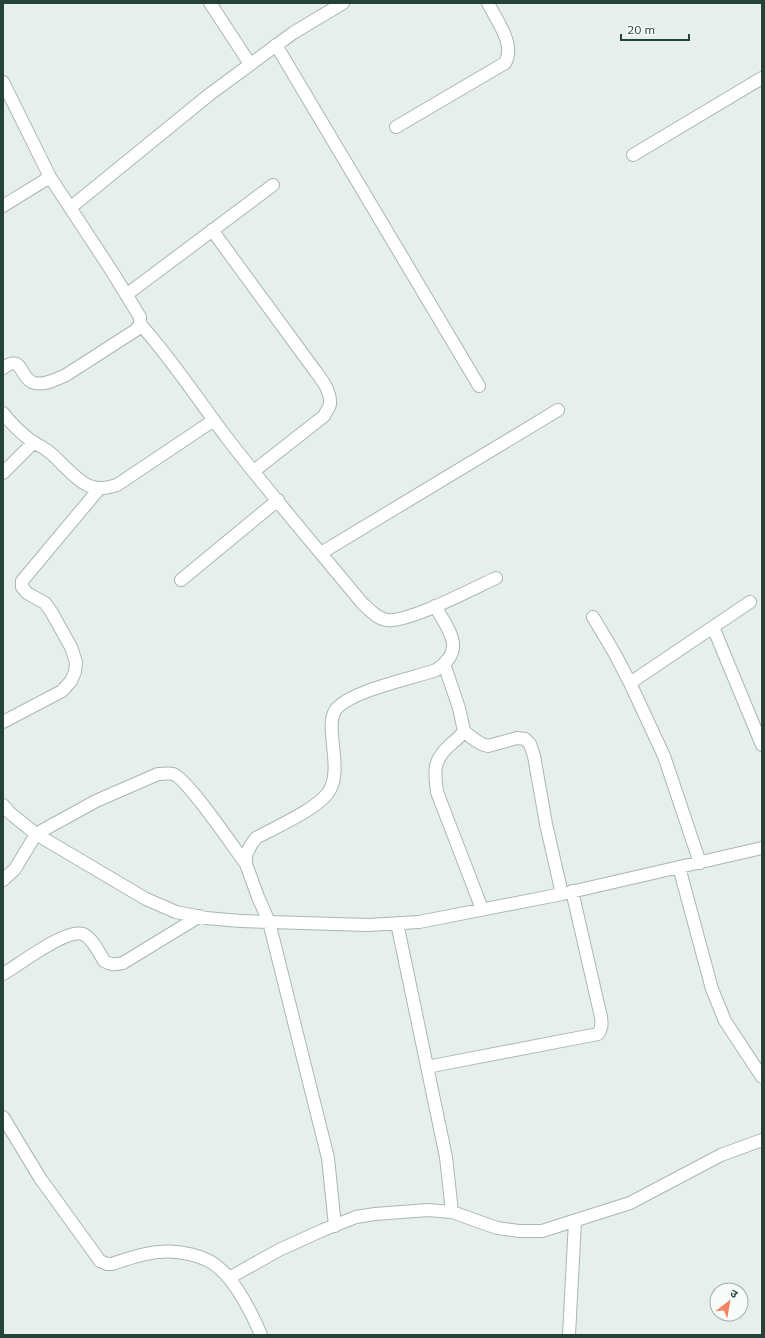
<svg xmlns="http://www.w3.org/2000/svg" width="765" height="1338" font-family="Mulish,'Noto Sans Devanagari',sans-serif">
  <rect width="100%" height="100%" fill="#e6efeb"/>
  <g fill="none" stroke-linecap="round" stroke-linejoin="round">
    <g stroke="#a8b8b2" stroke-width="14">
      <path id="minor" d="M210 3 250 64
        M276 45 479 386
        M3 82 50 177 113 273 140 317V324L136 330 66 375C57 379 42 387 32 382 19 376 23 354 3 368
        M396 127 505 63C516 44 496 20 488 3
        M633 155 762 78
        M3 206 50 177
        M70 208 210 94 293 33 343 3
        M212 230 316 372C323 381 331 392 330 404 329 408 326 412 324 416L254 471
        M126 295 273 185
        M140 324C172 359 198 400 227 438 270 494 317 548 362 603 369 609 377 619 387 620 408 623 474 588 496 578
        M3 413C12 425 22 434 34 443 39 445 44 448 48 451 61 461 72 477 87 485 98 490 107 488 117 485L214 420
        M3 473 34 442
        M321 553 558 410
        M181 580 278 500
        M593 617 615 654 630 683 664 756 700 863
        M713 627 762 745
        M444 664 459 708 464 731C460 737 456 740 451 744 433 760 434 770 437 792L482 909
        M630 683 750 602
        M3 722 62 691 71 681 75 672 76 662 71 647 52 613 45 603 27 593 22 587V581L99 489
        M464 731C471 737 478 744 488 746L517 738 525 739 530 744 534 756 546 824 562 894
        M3 805 10 813 36 834 146 899 176 912 206 918 241 921 368 925 419 922 562 894 762 848
        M679 867 712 989 725 1021 762 1077
        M3 880 15 869 36 834 96 801 158 774C162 774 169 773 173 774 187 778 234 848 246 864
        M397 923 446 1157 452 1212
        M3 974C19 965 66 928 83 934 92 938 99 952 104 961 111 965 115 965 123 963L200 916
        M427 1067 598 1034C602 1029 602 1024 601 1017L572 891
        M3 1117 40 1178 100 1261 107 1264H112C127 1259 143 1253 159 1252 178 1250 205 1255 219 1268 236 1282 253 1315 261 1335
        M335 1226 328 1158 269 922 258 897 246 864V855L251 845 256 838C276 827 315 810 328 793 345 769 322 724 337 708 354 690 411 679 436 670 467 650 449 631 435 606
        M229 1278 279 1250 323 1230 356 1217 375 1214 428 1210 452 1212 497 1228 519 1231H542L630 1203 721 1155 762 1140
        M569 1335 575 1221"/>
    </g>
    <use href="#minor" stroke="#fff" stroke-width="12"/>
  </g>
  <rect width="765" height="1338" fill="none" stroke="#24423a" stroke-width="8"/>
  <g transform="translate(729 1302) rotate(31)"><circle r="19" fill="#f7fbf9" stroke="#a3b1ad"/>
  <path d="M0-3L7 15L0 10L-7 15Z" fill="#f4845f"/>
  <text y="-6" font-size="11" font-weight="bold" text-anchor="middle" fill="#24423a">उ</text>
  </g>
  <path d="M621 34v6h68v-6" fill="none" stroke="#24423a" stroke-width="2"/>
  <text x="627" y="34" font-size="12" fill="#24423a" stroke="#f7fbf9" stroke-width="3" paint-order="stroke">20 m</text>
</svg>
